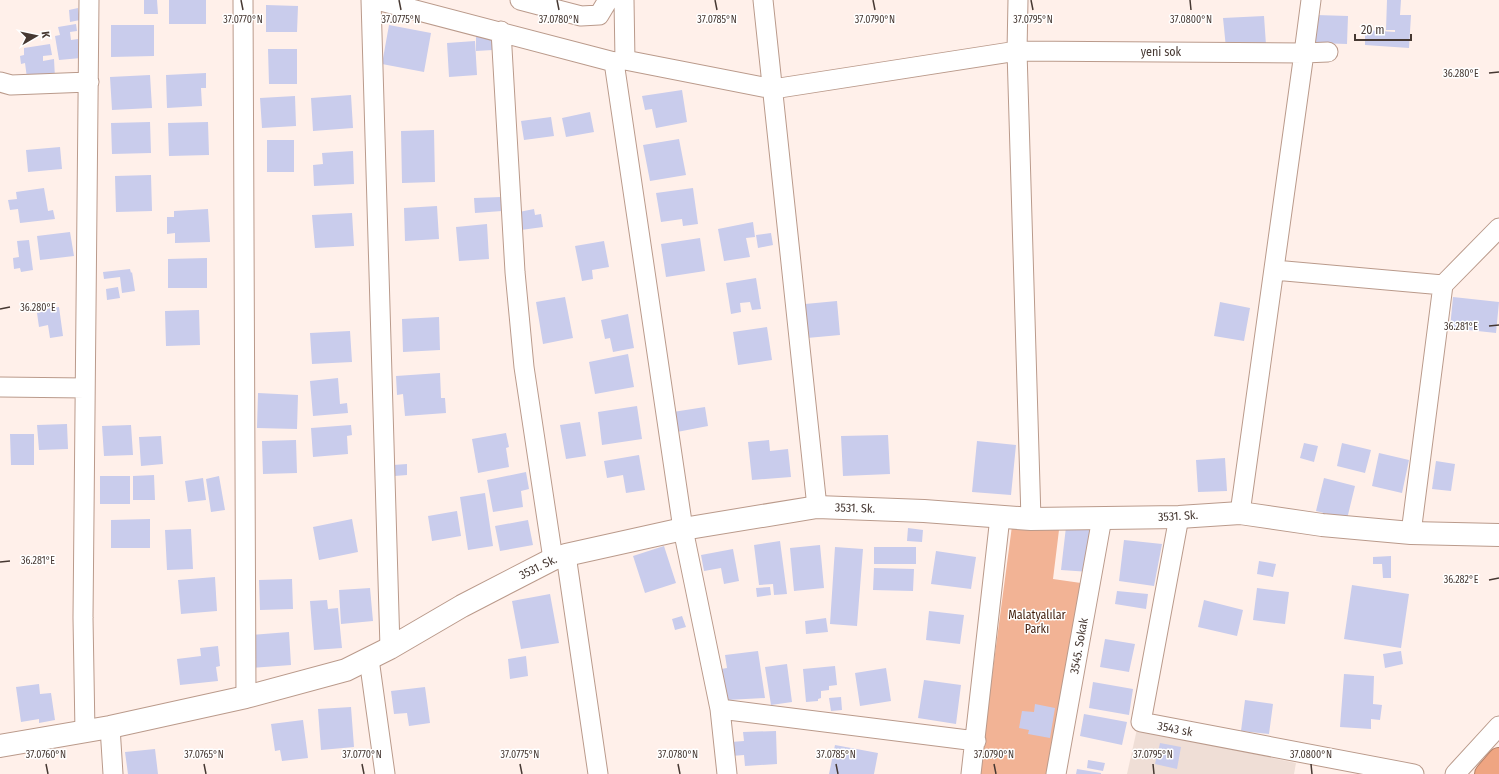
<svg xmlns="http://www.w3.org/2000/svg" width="1499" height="774" font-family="'Fira Sans Condensed',sans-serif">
  <rect width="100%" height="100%" fill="#fff0ea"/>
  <path fill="#efded6" d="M1137 729 1296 763 1294 774H1127Z"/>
  <path fill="#f2b395" d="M1012 526 1059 530 1053 579 1081 583 1051 774H979Z"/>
  <path fill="#c9ccec" d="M144 0H157L158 14H144Z
    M169 0H206V24H169Z
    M1387 0H1401L1400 15H1411L1409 48 1365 45V30L1395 32V30H1386Z
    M266 5 298 6 297 32H266Z
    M78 8 80 20 70 22 69 10Z
    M1316 15 1348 16 1347 44 1315 43Z
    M1264 16 1266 45 1226 48 1223 18Z
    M76 24 77 31 70 32 71 40 78 39 81 58 59 60 55 36 60 35 58 27Z
    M111 25H154V56L111 57Z
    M389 25 431 33 424 72 382 64Z
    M476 36H492L493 50 476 51Z
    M475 41 477 75 449 77 447 43Z
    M50 44 52 55 43 56V61L54 59 55 78H53V73L27 78 25 63 21 64 20 56 24 55V48Z
    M268 49H297V84H269Z
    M206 73V88H201L202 106 167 108 166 75Z
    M150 75 152 108 112 110 110 77Z
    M682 90 687 122 656 128 652 109 645 110 642 96Z
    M351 95 353 128 313 131 311 98Z
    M295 96 296 126 262 128 260 98Z
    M590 112 594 132 566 137 562 118Z
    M551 117 554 136 524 140 521 121Z
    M150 122 151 153 112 154 111 123Z
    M208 122 209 155 169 156 168 123Z
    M434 130 435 182 402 183 401 131Z
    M679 139 686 175 650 181 643 145Z
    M267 140H294V172H267Z
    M60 147 62 169 28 172 26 150Z
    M353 151 354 184 314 186 313 165 323 164 322 153Z
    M151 175 152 211 116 212 115 176Z
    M44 188 48 211 53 210 55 219 20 223 18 209 10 210 8 200 17 199 16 192Z
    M693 188 698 224 683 226 682 219 661 222 656 193Z
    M501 197 502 211 475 213 474 198Z
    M437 206 439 239 405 241 404 208Z
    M208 209 210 242 175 243V233L167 234V217H174V211Z
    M534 209 535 215 541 214 543 227 521 230 519 212Z
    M352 213 354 246 315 248 312 215Z
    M753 222 755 237 746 238 750 257 724 261 718 229Z
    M487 224 489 259 459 261 456 227Z
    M70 232 74 256 40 260 37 236Z
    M771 233 773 245 758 248 756 235Z
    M700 238 705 271 666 277 661 244Z
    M29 240 33 270 21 272 20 268 14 269 13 258 19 257 17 241Z
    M604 241 609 267 592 270 593 279 582 281 575 246Z
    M207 258V288H168V259Z
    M130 269 131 273 132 272 135 291 122 293 120 277 104 279 103 272Z
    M756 278 761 309 752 310 750 302 740 303 741 312 731 314 726 283Z
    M118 287 120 298 107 300 106 289Z
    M565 297 573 338 543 344 536 302Z
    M1453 297 1499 302 1496 333 1450 328Z
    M837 301 840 335 807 338 805 304Z
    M1220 302 1250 308 1244 341 1214 336Z
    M59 307 63 336 50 338 48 325 39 327 37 313 46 311V309Z
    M199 310 200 345 166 346 165 311Z
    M628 314 634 348 613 352 610 338 605 339 601 320Z
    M439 317 440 350 403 352 402 319Z
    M767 327 772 360 738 365 733 332Z
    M350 331 352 362 312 364 310 333Z
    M628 354 634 387 595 394 589 362Z
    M440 373 441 398H445L446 413 405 416 403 394 397 395 396 376Z
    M338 378 340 404 347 403 348 413 313 416 310 381Z
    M258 393 298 395 297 429 257 428Z
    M637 406 642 439 602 445 598 412Z
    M705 407 708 426 677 432 673 412Z
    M580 422 586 456 566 459 560 425Z
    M67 424 68 449 39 450 37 425Z
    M131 425 133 455 104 456 102 426Z
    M351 425 352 435 347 436 348 454 313 457 311 428Z
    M506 433 509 447 506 448 509 467 478 473 472 439Z
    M10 434H34V465H11Z
    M888 435 890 474 843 476 841 436Z
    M161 436 163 464 141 466 139 437Z
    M296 440 297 473 263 474 262 441Z
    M769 440 770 451 788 449 791 477 752 480 748 442Z
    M977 441 1016 445 1011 495 972 492Z
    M1304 443 1318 446 1314 462 1300 458Z
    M1342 443 1371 450 1365 473 1337 466Z
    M1379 453 1409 460 1402 493 1372 486Z
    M639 455 645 490 626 493 623 475 607 478 604 461Z
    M1225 458 1227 491 1198 492 1196 460Z
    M1436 461 1455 464 1451 491 1432 489Z
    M407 464V475L394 476 393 465Z
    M526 472 529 489 521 491 523 507 493 512 487 480Z
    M154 475 155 500H133V476Z
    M100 476H130V504H100Z
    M219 476 225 510 211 512 206 479Z
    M203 478 206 500 188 502 185 481Z
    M1324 478 1355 486 1347 519 1316 511Z
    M485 493 493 546 468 550 460 497Z
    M457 511 461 536 432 541 428 516Z
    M150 519V548H111V520Z
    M352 519 358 552 319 560 313 527Z
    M528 520 533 545 500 551 495 526Z
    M1066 527 1094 529 1090 572 1061 570Z
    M908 528 923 530 922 542 907 541Z
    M191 529 193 569 167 570 165 530Z
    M1124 540 1162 544 1154 586 1119 581Z
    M780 541 787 594 774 595 773 584 759 585 754 545Z
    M820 545 824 588 794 591 790 548Z
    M664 546 676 583 645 593 633 556Z
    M835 547 863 549 857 626 830 624Z
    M874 547H916V564H874Z
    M733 549 739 581 724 584 721 568 704 571 701 555Z
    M936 551 976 557 971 589 931 584Z
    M1391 556V578H1383L1382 564H1373V557Z
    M1259 561 1276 564 1273 577 1257 574Z
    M874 568 914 569 913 591 873 590Z
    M215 577 217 611 181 614 178 580Z
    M292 579 293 609 260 610 259 580Z
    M1352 585 1409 594 1401 648 1344 639Z
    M770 587 771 595 757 597 756 588Z
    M370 588 373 621 341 624 339 590Z
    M1257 588 1289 592 1285 624 1253 620Z
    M1117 591 1148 594 1146 609 1115 604Z
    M550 594 559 643 521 649 512 601Z
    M327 600 328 609 338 608 342 648 314 650 310 601Z
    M1204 600 1243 610 1237 636 1198 627Z
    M929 611 964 615 960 644 926 640Z
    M682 616 686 627 675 630 672 619Z
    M826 618 828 632 806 634 805 621Z
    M289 632 291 665 251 668 249 635Z
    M1105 639 1135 644 1129 672 1100 667Z
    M218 646 220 666 216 667 218 681 180 685 177 659 201 656 200 648Z
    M758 651 765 698 727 700 721 669 727 668 725 655Z
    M1401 651 1403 664 1385 668 1383 654Z
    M526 656 528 676 510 679 508 659Z
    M787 664 792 702 771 705 765 667Z
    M835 666 837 685 829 686V690L821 691V698L818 699V701L806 702 803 669Z
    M886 668 891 701 860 706 855 673Z
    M1344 674 1374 676 1373 704 1382 705 1380 720 1371 719V729L1340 727Z
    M924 680 961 685 956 724 918 718Z
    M1093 682 1133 689 1129 715 1089 708Z
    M39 684 40 694 51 693 55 720 39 723V719L21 722 16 687Z
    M425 687 430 723 409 726 407 713 394 714 391 691Z
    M841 697 842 710 831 711 829 698Z
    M1245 700 1273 704 1269 734 1241 731Z
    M1035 704 1055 708 1050 738 1028 734 1029 730 1019 728 1022 711 1034 712Z
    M351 707 354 747 321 750 318 709Z
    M1084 714 1127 722 1122 745 1080 736Z
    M303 720 308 758 282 761 280 750 275 751 271 724Z
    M776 731 777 764 745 766 744 755 731 756V742L744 741 743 732Z
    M1160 743 1181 747 1177 769 1155 764Z
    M835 745 878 753 874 774H829Z
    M155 749 158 774H128L125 752Z
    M1088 760 1105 763 1103 771 1087 768Z
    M1077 769 1101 773V774H1076Z"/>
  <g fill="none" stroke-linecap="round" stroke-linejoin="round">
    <g stroke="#ba9a8b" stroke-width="21">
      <path id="street" d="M243 0 246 697
        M371 0 390 648
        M377 0 614 62 625 60 624 0
        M520 0 581 16 599 15 608 0
        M763 0 817 507
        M1018 0 1017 51 1031 519
        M501 31 515 272 524 367 553 559
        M625 60 773 89 1017 51 1304 53 1311 0
        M614 62 683 529 720 709 727 774
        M0 82 11 85 89 82
        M1274 270 1443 285
        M0 387 85 388
        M1240 513 1304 53 1328 52
        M1179 517 1141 722 1414 774
        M1411 533 1443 285 1499 228
        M566 555 598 774
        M369 659 385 774
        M720 709 976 741
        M110 727 113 774
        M85 732 83 618 89 0
        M971 774 1000 517
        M1056 774 1102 518
        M1455 774 1499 726"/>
    </g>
    <g stroke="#ba9a8b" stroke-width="24">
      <path id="secondary" d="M0 746 110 727 246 697 346 670 390 648 462 606 553 559 566 555 683 529 817 507 924 511 1031 519 1179 517 1240 513 1322 525 1411 533 1499 535"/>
    </g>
    <g stroke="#b47f66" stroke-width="24">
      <path id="highway" d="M1486 774 1499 759"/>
    </g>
    <use href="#street" stroke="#fff" stroke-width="19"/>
    <use href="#secondary" stroke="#fff" stroke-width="22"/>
    <use href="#highway" stroke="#efa582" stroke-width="22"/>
  </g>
  <path fill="none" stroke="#463832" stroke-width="1.5" d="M241 0 243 10M399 0 401 10M557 0 559 10M715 0 717 10M873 0 875 10M1031 0 1033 10M1190 0 1191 10M1489 73 1499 72M0 309 10 307M1489 326 1499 325M0 562 10 561M1489 580 1499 578M46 764 48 774M204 764 206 774M362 764 364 774M520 764 522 774M678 764 680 774M836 764 838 774M994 764 996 774M1153 764 1154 774M1311 764 1312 774"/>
  <g text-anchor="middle" stroke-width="3" stroke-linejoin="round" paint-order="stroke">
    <g font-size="12" fill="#463832" stroke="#fff">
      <text x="1161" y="56">yeni sok</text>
      <text transform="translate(855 508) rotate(2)" y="4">3531. Sk.</text>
      <text transform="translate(1178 516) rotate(-3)" y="4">3531. Sk.</text>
      <text transform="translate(538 567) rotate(-26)" y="4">3531. Sk.</text>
      <text transform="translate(1079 646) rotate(-80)" y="4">3545. Sokak</text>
      <text transform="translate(1175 729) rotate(11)" y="4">3543 sk</text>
    </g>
    <g font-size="12" fill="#421f0e" stroke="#fff">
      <text x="1037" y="619">Malatyalılar<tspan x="1037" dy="14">Parkı</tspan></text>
    </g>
  </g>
  <g font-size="10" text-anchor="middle" fill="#463832" stroke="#fff" stroke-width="3" stroke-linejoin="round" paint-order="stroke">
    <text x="243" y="23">37.0770°N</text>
    <text x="401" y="23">37.0775°N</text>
    <text x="559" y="23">37.0780°N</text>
    <text x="717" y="23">37.0785°N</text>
    <text x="875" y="23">37.0790°N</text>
    <text x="1033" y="23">37.0795°N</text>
    <text x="1191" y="23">37.0800°N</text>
    <text x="1461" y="77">36.280°E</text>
    <text x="38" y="311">36.280°E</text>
    <text x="1461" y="330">36.281°E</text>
    <text x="38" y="564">36.281°E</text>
    <text x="1461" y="583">36.282°E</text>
    <text x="46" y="758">37.0760°N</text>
    <text x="204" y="758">37.0765°N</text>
    <text x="362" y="758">37.0770°N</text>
    <text x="520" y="758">37.0775°N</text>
    <text x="678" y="758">37.0780°N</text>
    <text x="836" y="758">37.0785°N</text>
    <text x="994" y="758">37.0790°N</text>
    <text x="1153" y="758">37.0795°N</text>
    <text x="1311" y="758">37.0800°N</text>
  </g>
  <g transform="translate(36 36) rotate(81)" stroke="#ffffff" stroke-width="3" paint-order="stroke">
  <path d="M0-3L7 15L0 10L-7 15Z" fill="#463832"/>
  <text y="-6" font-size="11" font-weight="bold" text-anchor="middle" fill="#463832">K</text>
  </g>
  <path d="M1355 34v6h56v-6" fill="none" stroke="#463832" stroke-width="2"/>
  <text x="1361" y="34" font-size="12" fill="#463832" stroke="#ffffff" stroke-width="3" paint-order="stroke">20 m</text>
</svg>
